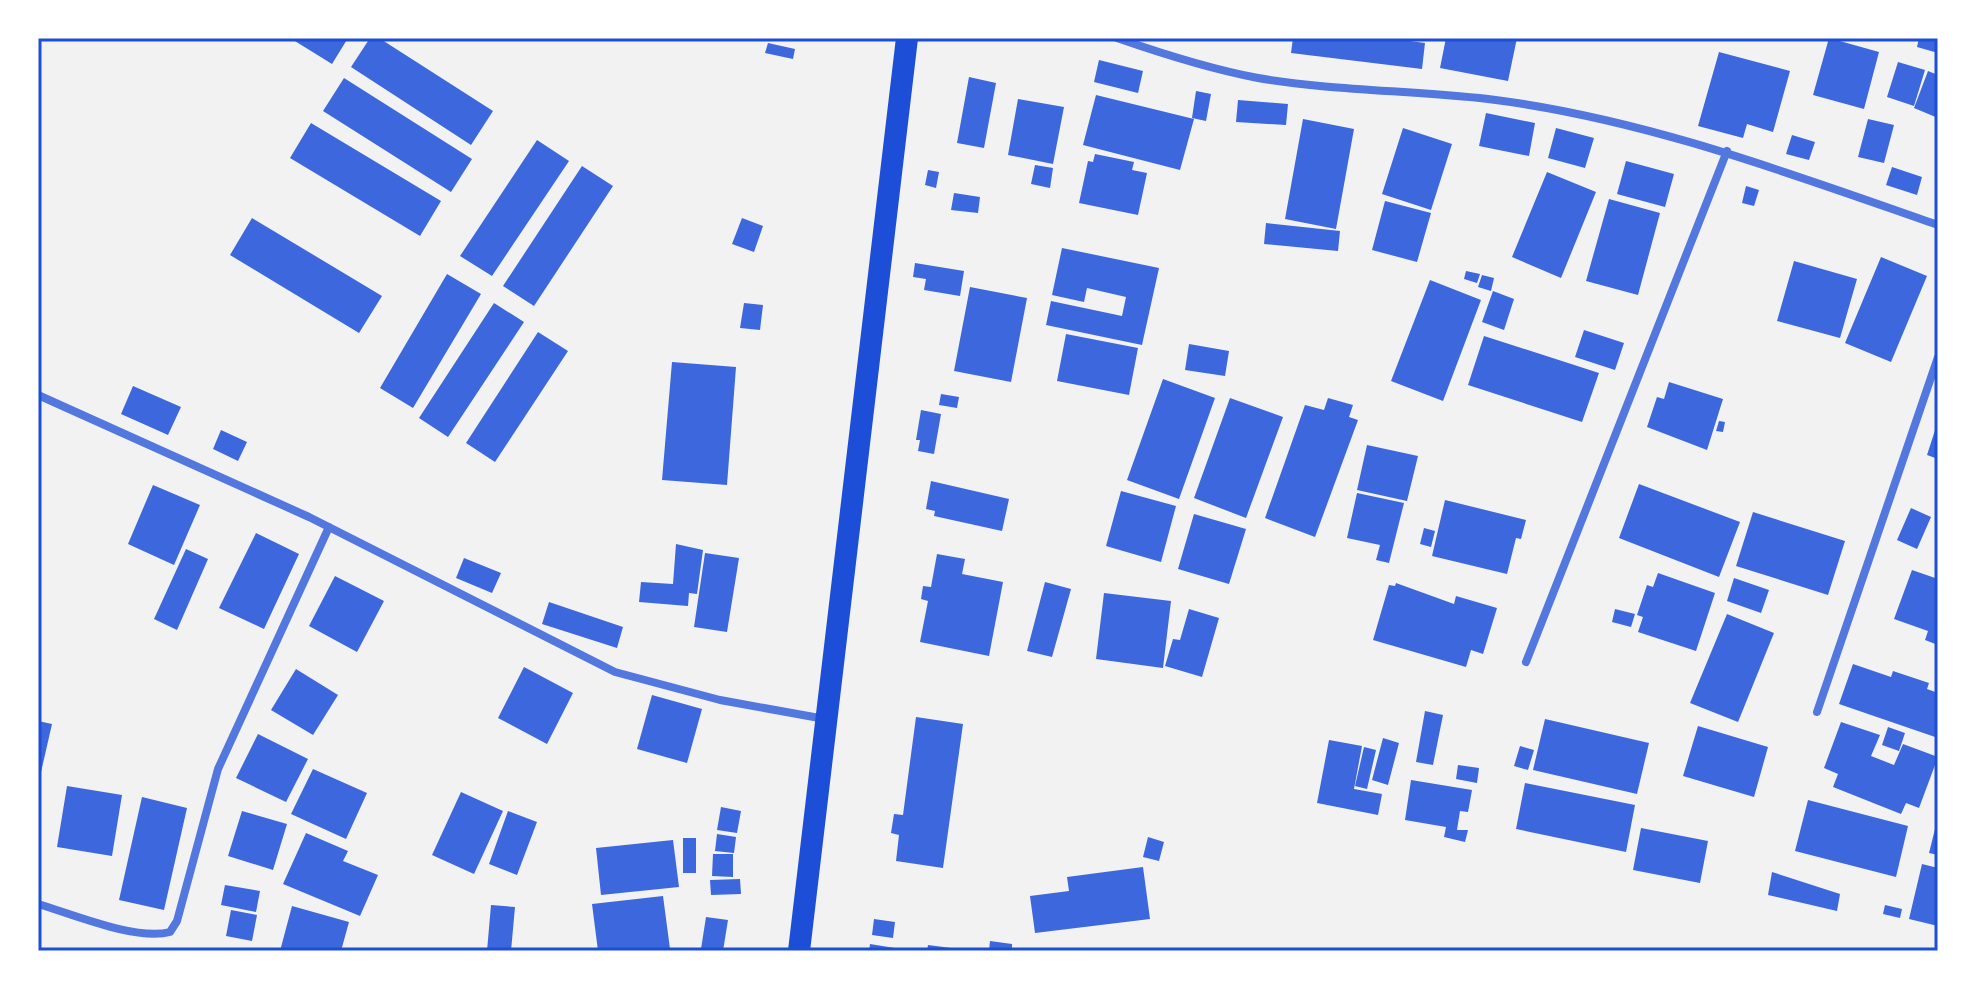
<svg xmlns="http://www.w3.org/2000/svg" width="1976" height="989" font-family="'Noto Serif',serif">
  <rect width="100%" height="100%" fill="#f2f2f2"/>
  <path fill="#3d67dc" d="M290 38H348L332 64Z
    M370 38H379L493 111 471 145 351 67Z
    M1293 38H1388L1425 43 1422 69 1291 53Z
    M1446 38H1517L1508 81 1440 68Z
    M1829 38 1879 52 1864 109 1813 95Z
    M1919 38H1938V53L1917 47Z
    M768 43 795 49 793 59 765 53Z
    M1719 52 1790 71 1773 132 1747 124 1743 138 1698 126Z
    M1099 60 1143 71 1138 93 1094 82Z
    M1898 62 1925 70 1914 106 1887 97Z
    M1928 71 1938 75V118L1914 108Z
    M969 77 996 83 984 148 957 143Z
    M344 78 472 159 451 192 323 111Z
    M1196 91 1211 94 1206 121 1192 118Z
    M1096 95 1194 119 1180 170 1083 145Z
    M1018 99 1064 107 1053 164 1008 155Z
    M1238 100 1288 104 1286 125 1236 122Z
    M1486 113 1535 123 1529 156 1479 146Z
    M1303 119 1354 129 1336 229 1285 219Z
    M1868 119 1894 125 1884 163 1858 157Z
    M311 123 441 201 420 236 290 158Z
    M1403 128 1452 144 1431 210 1382 194Z
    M1556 128 1594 138 1585 168 1548 158Z
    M1792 135 1815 142 1809 160 1786 154Z
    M537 140 569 161 492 276 460 256Z
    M1095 154 1134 162 1132 170 1147 173 1138 215 1079 203 1088 161 1093 162Z
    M1626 161 1674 174 1665 207 1617 194Z
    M1035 165 1053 168 1050 188 1031 184Z
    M582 166 613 186 534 306 503 286Z
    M1892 167 1922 177 1917 195 1886 185Z
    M928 170 939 172 936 188 925 185Z
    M1547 172 1596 192 1561 278 1512 257Z
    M1746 186 1759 190 1754 206 1742 203Z
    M954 193 980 197 978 213 951 210Z
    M1609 199 1660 213 1638 295 1586 281Z
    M1385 201 1431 213 1417 262 1372 250Z
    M252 218 382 296 359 333 230 255Z
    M742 218 763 226 754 252 732 244Z
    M1266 223 1340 231 1338 251 1264 244Z
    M1062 248 1159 268 1142 345 1046 325 1051 301 1122 316 1126 297 1087 288 1084 302 1052 295Z
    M1881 257 1927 276 1891 362 1845 343Z
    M1794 261 1857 279 1840 338 1777 321Z
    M915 263 964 271 960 296 924 290 926 279 913 277Z
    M1466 271 1480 274 1477 283 1464 279Z
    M447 274 481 294 413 408 380 388Z
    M1482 275 1494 278 1491 291 1478 287Z
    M1430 280 1481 300 1443 401 1391 381Z
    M970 287 1027 298 1011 382 954 371Z
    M1493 291 1514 299 1504 330 1482 322Z
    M494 303 524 322 448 437 419 418Z
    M744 303 763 305 760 330 740 328Z
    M1584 330 1624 343 1615 370 1575 357Z
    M538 332 568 351 495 462 466 443Z
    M1066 334 1138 348 1129 395 1057 381Z
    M1484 336 1599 373 1582 422 1468 385Z
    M1189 344 1229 351 1225 376 1185 370Z
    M672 362 736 367 727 485 662 480Z
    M1163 379 1215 398 1179 499 1127 480Z
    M1669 382 1723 399 1707 450 1647 427 1657 397 1664 399Z
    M133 386 181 407 168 435 121 414Z
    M941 394 959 397 957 408 939 405Z
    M1230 398 1283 417 1246 518 1194 498Z
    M1328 398 1353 405 1349 417 1358 420 1315 537 1265 518 1305 405 1324 410Z
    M921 410 941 414 934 454 918 451 920 440H916Z
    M1719 421 1725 422 1723 432 1716 431Z
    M1937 424H1938V459L1927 455Z
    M221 430 247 442 238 461 213 449Z
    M1367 445 1418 456 1407 501 1357 490Z
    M931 481 1009 499 1002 531 934 516 935 511 926 509Z
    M1639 484 1740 522 1719 577 1619 538Z
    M153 485 200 505 174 565 128 544Z
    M1121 491 1176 506 1161 562 1106 546Z
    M1357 493 1404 503 1389 563 1376 560 1380 545 1347 538Z
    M1445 500 1526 520 1521 539 1516 538 1507 574 1432 556Z
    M1911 508 1931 517 1917 549 1897 540Z
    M1753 512 1845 541 1828 595 1736 566Z
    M1194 514 1246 529 1229 584 1178 569Z
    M1424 528 1435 531 1431 547 1420 544Z
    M256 533 299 554 264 629 219 608Z
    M676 544 703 550 697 594 689 593 688 606 639 602 641 582 673 584Z
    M186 549 208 559 177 630 154 619Z
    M705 553 739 558 727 632 694 627Z
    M937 554 965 559 962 574 1003 582 989 656 920 642 928 601 921 599 923 586 931 587Z
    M464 558 501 573 492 593 456 578Z
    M1912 570 1938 579V645L1925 640 1928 631 1894 619Z
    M1658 573 1715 593 1696 651 1638 632 1643 617 1637 615 1647 585 1653 587Z
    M335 576 384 601 357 652 309 626Z
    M1734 578 1769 590 1761 613 1727 601Z
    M1045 582 1071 589 1052 657 1027 651Z
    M1396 583 1454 604 1456 596 1497 608 1483 654 1471 650 1466 667 1373 640 1389 585 1395 586Z
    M1104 593 1171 601 1163 668 1096 659Z
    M549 602 623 627 617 648 542 624Z
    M1189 609 1219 618 1202 677 1165 666 1173 639 1180 640Z
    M1615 609 1635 614 1631 627 1612 622Z
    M1727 614 1774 633 1738 722 1690 703Z
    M1853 664 1891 677 1893 671 1929 683 1927 689 1938 693V738L1839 704Z
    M524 667 573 693 547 744 498 718Z
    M296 669 338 695 313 735 271 710Z
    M652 695 702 709 687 763 637 749Z
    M1425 711 1443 715 1433 765 1416 762Z
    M916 717 963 724 943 868 896 861 899 835 891 833 894 814 903 815Z
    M1545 719 1649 743 1637 794 1533 770Z
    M38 721 52 724 39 781H38Z
    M1841 722 1880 735 1871 756 1894 765 1903 744 1938 757 1919 808 1906 803 1901 814 1833 787 1838 774 1824 768Z
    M1698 726 1768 747 1754 797 1683 776Z
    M1888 727 1905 733 1899 751 1882 745Z
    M258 734 308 759 286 802 236 778Z
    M1383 738 1399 743 1388 785 1372 780Z
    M1329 740 1362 746 1354 789 1382 794 1378 815 1317 803Z
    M1520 746 1534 750 1528 770 1514 766Z
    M1364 747 1376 750 1367 789 1355 786Z
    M1458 765 1479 768 1477 783 1456 779Z
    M313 769 367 793 346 839 291 814Z
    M1411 780 1472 790 1468 812 1460 811 1457 830H1468L1465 842 1444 837 1446 827 1405 820Z
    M1525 783 1635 805 1626 852 1516 829Z
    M67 786 122 795 112 856 57 847Z
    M461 792 503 811 474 874 432 855Z
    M142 797 187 808 164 910 119 900Z
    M1808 800 1908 826 1896 877 1795 851Z
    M721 807 741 811 737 833 717 830Z
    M242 811 287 824 273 870 228 856Z
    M508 811 537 822 517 875 489 864Z
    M1937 821H1938V855L1929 853Z
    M1641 828 1708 841 1700 883 1633 870Z
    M306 833 348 851 343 861 378 875 360 916 283 884Z
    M717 834 736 837 734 853 715 851Z
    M1148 837 1164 842 1159 861 1143 857Z
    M683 838H696V873H683Z
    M673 840 679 887 601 895 596 848Z
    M713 854H733V877L712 876Z
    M1922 864 1938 868V926L1909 919Z
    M1143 867 1150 919 1035 933 1030 896 1069 891 1067 877Z
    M1772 872 1840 894 1837 911 1768 895Z
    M740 879 741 894 711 895 710 880Z
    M225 885 260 891 256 912 221 905Z
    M663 896 670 949 598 951 592 904Z
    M491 905 515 907 511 951H487Z
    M1885 905 1902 909 1900 918 1883 914Z
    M292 906 349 922 341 951H280Z
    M231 910 257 915 252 941 226 936Z
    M706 917 728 920 723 951 701 949Z
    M874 919 895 922 893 938 872 935Z
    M990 941 1012 944V951H989Z
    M870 944 901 949V951H869Z
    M928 945 959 949V951H927Z"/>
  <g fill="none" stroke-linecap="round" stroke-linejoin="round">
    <path stroke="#5277de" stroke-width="8" d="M1117 38C1163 54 1210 69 1258 78 1334 91 1411 90 1488 99 1643 118 1791 174 1938 225
      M38 395 309 517 615 672 720 700 825 719
      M1526 662 1727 151
      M1817 712 1938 357
      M38 904C72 914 136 941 170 932L177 921 218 769 329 527"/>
    <path stroke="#1d4ed8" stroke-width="22" d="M799 951 907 38"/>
  </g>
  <rect width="1976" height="989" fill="none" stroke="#ffffff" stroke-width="80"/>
  <rect x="40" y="40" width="1896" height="909" fill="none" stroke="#1d4ed8" stroke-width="3"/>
</svg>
